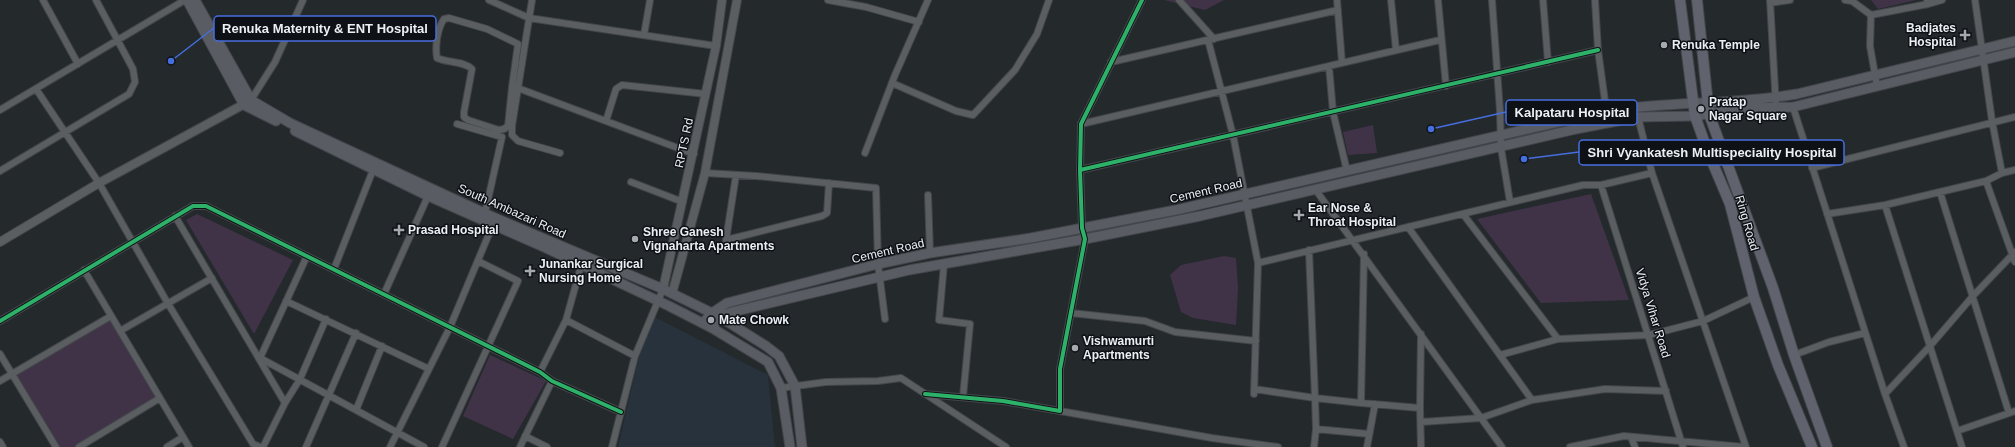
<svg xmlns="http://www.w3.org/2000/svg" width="2015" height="447" font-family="Helvetica,sans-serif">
  <rect width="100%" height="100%" fill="#24292c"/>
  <path fill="#27323c" d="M649 314 768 375 775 447H618Z"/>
  <path fill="#403348" d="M1164 0H1224L1205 10Z
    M1871 0H1916L1878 9Z
    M1373 125 1377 153 1348 155 1343 132Z
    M1591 194 1629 300 1541 303 1477 219Z
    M197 214 293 260 254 334 186 220Z
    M1224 256 1236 258 1238 288 1236 325 1193 318 1181 312 1170 275 1181 265Z
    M110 320 158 398 78 447H58L13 376Z
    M490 355 546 381 513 439 463 416Z"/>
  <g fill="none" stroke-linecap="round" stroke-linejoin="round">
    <g stroke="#42464a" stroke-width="8">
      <path id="minor" d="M43 0 78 64
        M489 0 529 18 716 46
        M532 0 512 126V135L518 141 560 153
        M828 0 866 7 919 22
        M1179 0 1214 39
        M1337 0 1342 63
        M1391 0 1396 50
        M1438 0 1446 86
        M1492 0 1500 111 1501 148 1510 202
        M1543 0 1548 62
        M1595 0 1598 50 1608 123
        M1770 0 1776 107
        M1845 0 1852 1 1871 15
        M1927 0 1928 4 1942 0
        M1975 0 1992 121 2002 173 1986 181 2015 262
        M1770 3 1790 0
        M644 35 650 0
        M1208 40 1233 135 1258 263 1254 394
        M1111 62 1338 10
        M1329 66 1333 112 1347 171
        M892 83 956 111 973 115 1015 70 1037 34 1049 0
        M1877 86 1870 46 1871 15 1928 4
        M512 87 518 44 487 29 449 18 444 19C437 29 435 47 437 58 448 63 464 61 472 69L464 112V117L468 120 499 130 504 129 508 126 512 87H515L694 154
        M36 89 99 183 167 302 253 444 260 447
        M251 100 275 62 303 0
        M1793 107 1885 394 1904 447
        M0 110 185 0
        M1638 117 1652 173 1746 447
        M606 121 616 89 622 85 706 94
        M457 124 502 137 485 213
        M1081 124 1440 40
        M865 153 895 75 928 0
        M1812 168 2015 117
        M1080 170 1598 50
        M0 171 129 94 135 82 133 69 96 0
        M705 173 756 176 876 188 878 264 885 319
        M2002 173 2015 170
        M736 175 726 240 822 216 827 213 829 183
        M631 182 683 202
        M1601 185 1683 447
        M1315 189 1502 447
        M1940 192 2009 413
        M928 195 930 253
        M1885 205 1962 447
        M1463 214 1558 339
        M1827 214 1885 205 1986 181
        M175 216 285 403
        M1408 227 1532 400
        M1309 250 1315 398 1361 403
        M1364 254 1361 403 1420 408 1421 447
        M307 256 260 358 424 447
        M1258 263 1583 185H1601L1652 173
        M944 264 939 320 970 324 963 397
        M334 269 373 170
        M84 270 189 447
        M384 294 428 196
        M286 301 429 369
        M1071 313 1145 321 1175 332 1256 341
        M566 320 635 356
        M0 321 193 206H206L540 372 552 381 621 412
        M120 331 212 278
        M0 354 56 447
        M1500 355 1558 339 1649 335 1703 321 1754 297
        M1794 355 1829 342 1865 333
        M540 372 566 320 581 266
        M0 381 111 316
        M781 388 826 382 878 381 901 378 1006 447
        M1254 389 1315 398 1316 429 1314 447
        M925 394 1003 401 1060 411V369L1085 239 1082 228 1080 170 1081 124 1142 0
        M1885 394 1930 346 1973 296 2015 252
        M1420 408 1421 334
        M356 410 382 346
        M1060 411 1212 438 1278 447
        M1421 422 1481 418 1532 400 1605 389 1666 391
        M1316 429 1369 434
        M1957 431 2015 411
        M525 436 547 447
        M1631 437 1635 447
        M0 442 3 447
        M79 447 160 398
        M167 447 183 437
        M263 447 285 403 300 379 326 319
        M306 447 356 333
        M390 447 450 327 494 222
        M442 447 518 281 478 261
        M520 447 552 381
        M612 447 635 356 663 289
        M1367 447 1375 404
        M1570 447 1624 436 1744 447"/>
    </g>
    <g stroke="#42464a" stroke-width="10">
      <path id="tertiary" d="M0 242 99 183 248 102
        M663 289 716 46 722 0
        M672 294 705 173 737 0"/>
    </g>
    <g stroke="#42464a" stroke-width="11">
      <path id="secondary" d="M187 0 244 105 276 121
        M195 0 251 100 290 123 493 217 663 289 720 317 766 346 779 356 795 386 802 447
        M295 131 428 196 546 248 669 306 712 328 768 362 781 388 790 447
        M703 323 712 313 727 303 878 264 930 253 1031 238 1176 210 1606 111C1670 101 1734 105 1797 94L2015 41
        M712 328 720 317 732 312 909 270 1085 239 1200 216 1576 129 1638 117 1695 116 1745 108 1793 107 2015 52"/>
    </g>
    <g stroke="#42464a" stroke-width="12">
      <path id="primary" d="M1680 0 1695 116 1708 152 1730 204 1754 297 1778 365 1812 447
        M1697 0 1709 114 1773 288 1794 355 1827 447"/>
    </g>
    <use href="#minor" stroke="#5b5e60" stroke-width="6"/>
    <use href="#tertiary" stroke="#5b5e60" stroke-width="8"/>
    <use href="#secondary" stroke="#595c63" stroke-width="9"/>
    <use href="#primary" stroke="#60636d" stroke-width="10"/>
    <g stroke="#0e1115" stroke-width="6">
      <path id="cycleway" d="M1080 170 1598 50
        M0 321 193 206H206L540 372 552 381 621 412
        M925 394 1003 401 1060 411V369L1085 239 1082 228 1080 170 1081 124 1142 0"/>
    </g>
    <use href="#cycleway" stroke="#2db169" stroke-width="4"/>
  </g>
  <g fill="#a5aaaf" stroke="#0e1115" stroke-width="1.5">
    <path d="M1963 29h4v4h4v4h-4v4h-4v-4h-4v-4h4z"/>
    <circle cx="1664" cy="45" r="4"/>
    <circle cx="1701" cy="109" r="4"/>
    <path d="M1297 209h4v4h4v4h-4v4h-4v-4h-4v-4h4z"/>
    <path d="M397 224h4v4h4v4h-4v4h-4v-4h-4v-4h4z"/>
    <circle cx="635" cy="239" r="4"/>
    <path d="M528 265h4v4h4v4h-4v4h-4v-4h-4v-4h4z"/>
    <circle cx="711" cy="320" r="4"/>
    <circle cx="1075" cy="348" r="4"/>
  </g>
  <g text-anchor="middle" stroke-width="3" stroke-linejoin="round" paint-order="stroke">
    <g font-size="12" font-weight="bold" fill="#ebf0f5" stroke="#0e1115" text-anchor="start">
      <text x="1956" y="32" text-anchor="end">Badjates<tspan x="1956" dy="14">Hospital</tspan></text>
      <text x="1672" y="49">Renuka Temple</text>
      <text x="1709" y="106">Pratap<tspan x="1709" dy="14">Nagar Square</tspan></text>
      <text x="1308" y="212">Ear Nose &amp;<tspan x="1308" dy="14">Throat Hospital</tspan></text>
      <text x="408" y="234">Prasad Hospital</text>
      <text x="643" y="236">Shree Ganesh<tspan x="643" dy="14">Vignaharta Apartments</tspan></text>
      <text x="539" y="268">Junankar Surgical<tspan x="539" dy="14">Nursing Home</tspan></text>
      <text x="719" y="324">Mate Chowk</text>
      <text x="1083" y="345">Vishwamurti<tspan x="1083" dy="14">Apartments</tspan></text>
    </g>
    <g font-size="12" fill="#ebf0f5" stroke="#0e1115">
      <text transform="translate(684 143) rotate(-78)" y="4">RPTS Rd</text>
      <text transform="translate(1206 191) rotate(-13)" y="4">Cement Road</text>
      <text transform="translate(512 211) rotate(24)" y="4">South Ambazari Road</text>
      <text transform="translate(1747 223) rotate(74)" y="4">Ring Road</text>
      <text transform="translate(888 251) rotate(-13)" y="4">Cement Road</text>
      <text transform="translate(1653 313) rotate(73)" y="4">Vidya Vihar Road</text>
    </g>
  </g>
  <path fill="none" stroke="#466ede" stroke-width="1.5" d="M171 61L214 28M1431 129L1506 112M1524 159L1579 152"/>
  <g fill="#466ede" stroke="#0e1115" stroke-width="1.5">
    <circle cx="171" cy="61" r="4"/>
    <circle cx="1431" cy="129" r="4"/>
    <circle cx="1524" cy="159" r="4"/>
  </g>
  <g fill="#0e1115" stroke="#466ede" stroke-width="1.5">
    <rect x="214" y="16" width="222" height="25" rx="4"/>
    <rect x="1506" y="100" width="131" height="25" rx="4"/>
    <rect x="1579" y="140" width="265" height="25" rx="4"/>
  </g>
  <g font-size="13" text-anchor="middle" font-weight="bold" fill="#ebf0f5">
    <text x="325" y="33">Renuka Maternity &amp; ENT Hospital</text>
    <text x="1572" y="117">Kalpataru Hospital</text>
    <text x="1712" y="157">Shri Vyankatesh Multispeciality Hospital</text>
  </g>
</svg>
